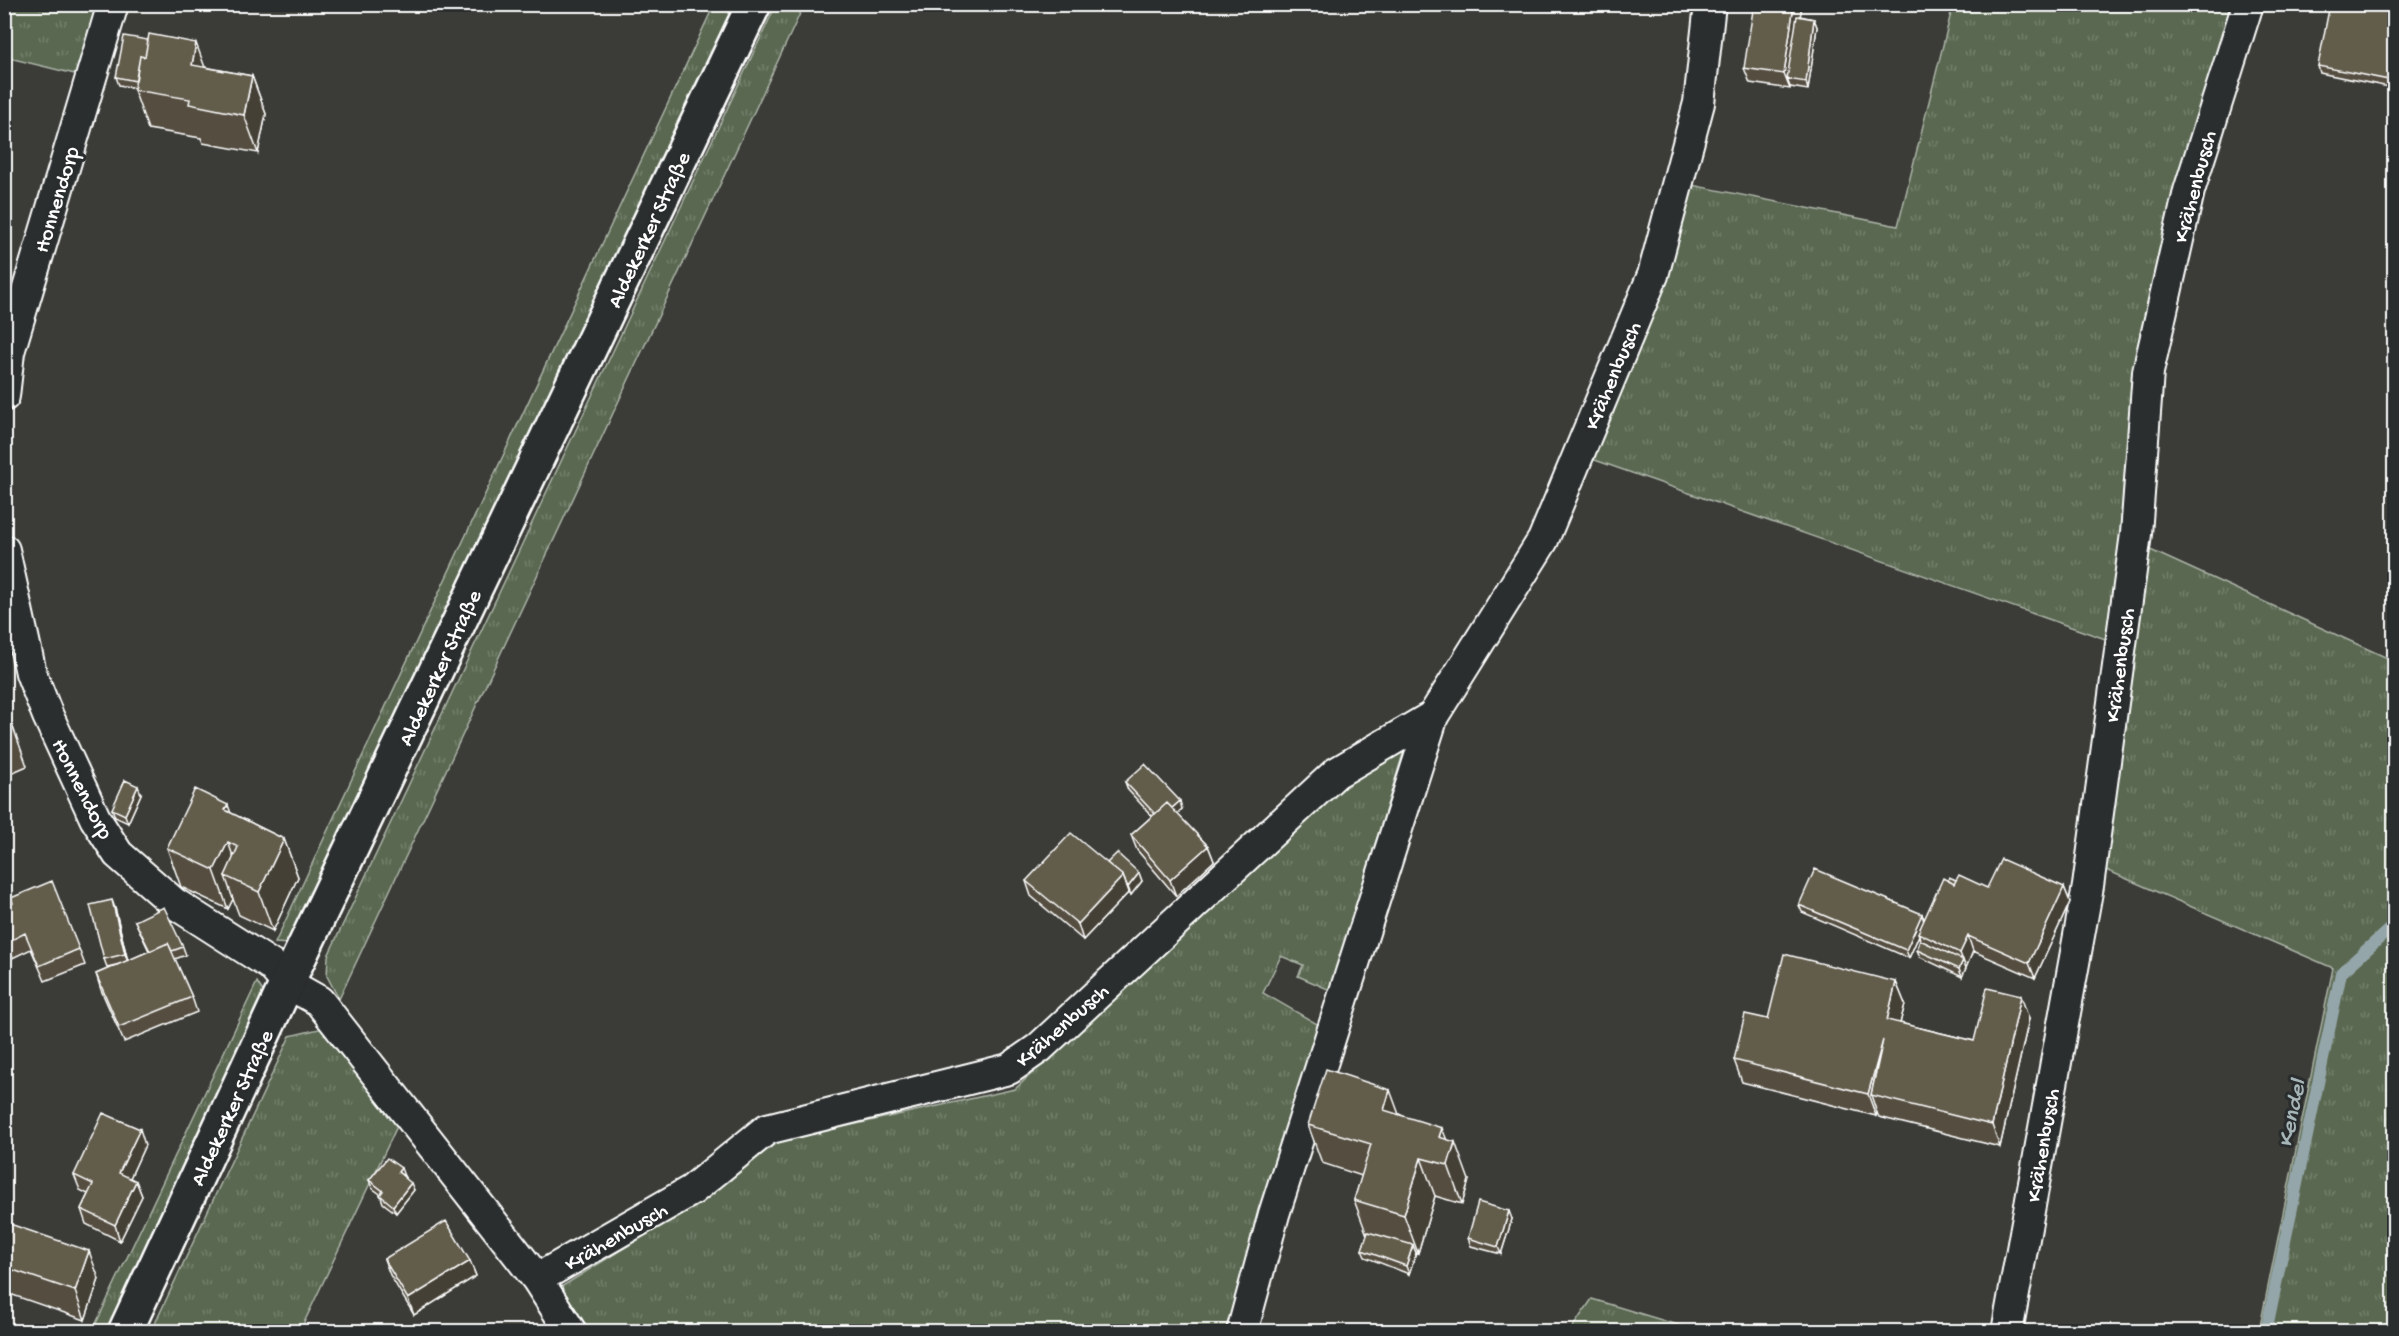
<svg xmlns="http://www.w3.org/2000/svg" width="2399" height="1336" font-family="'Gochi Hand',sans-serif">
  <defs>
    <pattern id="grass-tufts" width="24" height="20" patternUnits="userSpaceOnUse" patternTransform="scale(1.5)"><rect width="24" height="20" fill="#5a6851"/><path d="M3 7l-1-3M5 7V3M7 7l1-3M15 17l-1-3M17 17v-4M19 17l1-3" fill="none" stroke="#737f6b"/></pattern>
  </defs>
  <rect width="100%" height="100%" fill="#3b3b37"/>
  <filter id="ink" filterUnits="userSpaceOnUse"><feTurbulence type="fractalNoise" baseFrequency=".0167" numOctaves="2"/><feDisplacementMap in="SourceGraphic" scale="12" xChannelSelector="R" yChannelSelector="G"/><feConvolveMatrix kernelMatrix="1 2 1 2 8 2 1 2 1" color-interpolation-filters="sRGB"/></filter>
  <g filter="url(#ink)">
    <path fill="url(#grass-tufts)" stroke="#acb4a8" stroke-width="1.5" d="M5 5H98L79 75 5 57Z
      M714 5H734L290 944 275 943Z
      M776 5H804L339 999 327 976 328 956Z
      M1953 5H2238L2177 197 2133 373 2125 539 2111 641 1592 459 1672 262 1692 185 1898 226Z
      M2146 548 2394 661V1331H2259L2333 968 2104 869Z
      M1406 744 1330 990 1298 976 1303 965 1281 956 1263 993 1319 1025 1228 1331H590L561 1287 683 1212 779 1141 1015 1089 1346 784Z
      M257 982 265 995 109 1331 92 1332Z
      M327 1027 399 1122 300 1331 151 1332 290 1036Z
      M1592 1299 1698 1331H1570Z"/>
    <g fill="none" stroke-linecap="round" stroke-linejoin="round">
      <path stroke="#95a6aa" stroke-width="12" d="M2266 1332 2341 973 2394 925"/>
      <g stroke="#fff" stroke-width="34">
        <path id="minor" d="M4 396 9 352 113 4
          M4 550 31 673 48 716 95 818 118 854 174 903 271 965 287 983 319 1001 537 1279 571 1332
          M537 1279 692 1190 767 1129 1009 1069 1039 1048 1336 773 1433 716 1543 540 1653 275 1699 103 1710 4
          M1242 1332 1274 1214 1433 716
          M2007 1332 2088 886 2136 534 2148 372 2189 191 2248 4"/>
      </g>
      <g stroke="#fff" stroke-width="38">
        <path id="tertiary" d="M125 1332 287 983 754 4"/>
      </g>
      <use href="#minor" stroke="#2a2d2e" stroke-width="30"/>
      <use href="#tertiary" stroke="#2a2d2e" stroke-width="33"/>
    </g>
    <path fill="#544e40" stroke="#fff" stroke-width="1.5" d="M1802 4 1800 16 1814 19 1817 27 1808 90 1790 87V89L1750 83 1744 68Z
      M2394 4V88L2320 73 2318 66Z
      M205 67 252 76 266 114 258 153 203 143 201 138 148 129 134 90 135 88 119 85 116 77Z
      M4 708 13 727 27 766 4 776Z
      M1125 782 1182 809 1177 814 1208 846 1214 861 1176 896 1137 850 1131 835 1152 816 1128 790Z
      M141 794 128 823 115 817 112 809Z
      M231 813 284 839 298 877 273 931 239 915 233 899 228 909 181 887 167 848Z
      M1107 863 1139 873 1142 881 1131 895 1128 893 1083 940 1031 896 1026 881Z
      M1948 880H1956L1987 888 2064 887 2070 902 2035 978 1973 951 1962 977 1920 957 1917 950 1920 940 1919 935 1909 958 1802 912 1799 905 1922 914 1924 920Z
      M4 897 79 949 85 965 45 981 31 949 4 962Z
      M115 908 128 961 149 951 135 921 183 947 186 955 175 959 192 997 197 1012 124 1042 101 990 96 974 120 964 107 967 104 959Z
      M1896 982 1905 1004 1900 1023 1974 1041 2029 1019 2000 1147 1879 1117 1877 1113 1876 1116 1742 1082 1734 1060 1768 1019Z
      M1399 1114 1447 1139 1469 1180 1462 1204 1435 1196 1418 1253H1416L1409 1274 1365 1257 1362 1250 1367 1235 1354 1200 1362 1176 1322 1163 1308 1125Z
      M145 1145 130 1178 136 1181 142 1196 120 1241 86 1224 81 1209 88 1194 80 1190 74 1175Z
      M404 1176 414 1190 396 1213 383 1203 380 1194 372 1188 369 1180Z
      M1512 1219 1501 1254 1471 1246 1468 1238Z
      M4 1222 99 1279 85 1320 4 1292Z
      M384 1259 470 1261 476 1276 414 1315 390 1275Z"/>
    <path fill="#454034" stroke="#fff" stroke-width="1.5" d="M1794 4H1802L1791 80 1787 79 1790 87V89L1784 74Z
      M1814 19 1817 27 1808 90 1806 82Z
      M196 43 210 81 192 65Z
      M252 76 266 114 258 153 244 115Z
      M4 655 7 671 4 664Z
      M138 786 141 794 128 823 125 815Z
      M1180 801 1182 809 1162 827 1160 819Z
      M228 805 242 844 225 810Z
      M284 839 298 877 273 931 259 892Z
      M228 842 242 881 225 876 233 899 228 909 214 870Z
      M1208 846 1214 861 1176 896 1170 880Z
      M1139 873 1142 881 1131 895 1128 887Z
      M1123 876 1129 892 1083 940 1078 924Z
      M2064 887 2070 902 2035 978 2029 963Z
      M112 900 115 908 128 962 125 954Z
      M1922 914 1924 922 1918 933 1919 935 1909 958 1906 950Z
      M1968 936 1973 951 1966 968 1960 953Z
      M1963 960 1966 968 1962 977 1959 969Z
      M1896 982 1905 1004 1895 1042 1887 1020Z
      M2021 996 2029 1019 2000 1147 1992 1125Z
      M1883 1040 1871 1095 1877 1113 1876 1116 1868 1094Z
      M1390 1090 1404 1128 1384 1110Z
      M1442 1128 1452 1153 1455 1142 1469 1180 1462 1204 1448 1165 1439 1137Z
      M140 1129 145 1145 125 1189 119 1173Z
      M1421 1158 1435 1196 1418 1253 1404 1215Z
      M401 1168 404 1176 398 1172Z
      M136 1181 142 1196 120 1241 115 1225Z
      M411 1183 414 1190 396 1213 393 1206Z
      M1509 1211 1512 1219 1501 1254 1498 1247Z
      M1413 1245 1416 1253 1409 1274 1406 1266Z
      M89 1251 99 1279 85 1320 75 1291Z
      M470 1261 476 1276 414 1315 408 1299Z"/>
    <path fill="#625b4b" stroke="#fff" stroke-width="1.5" d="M1754 4H1794L1784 74 1744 68Z
      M2330 4H2394V81L2318 66Z
      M1797 16 1814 19 1806 82 1787 79Z
      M149 34 196 43 192 65 252 76 244 115 189 104 190 99 134 90 140 56 145 57Z
      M124 36 148 40 145 57 140 56 136 81 116 77Z
      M4 708 13 727 4 731Z
      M1145 764 1180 801 1172 808 1167 803 1155 814 1125 782Z
      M125 780 138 786 125 815 112 809Z
      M195 789 228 805 225 810 284 839 259 892 225 876 238 847 228 842 214 870 167 848Z
      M1167 803 1208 846 1170 880 1131 835Z
      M1071 833 1123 876 1078 924 1026 881Z
      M1117 853 1139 873 1128 887 1123 876 1107 863Z
      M2001 859 2064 887 2029 963 1968 936 1960 953 1918 933 1943 878 1954 884 1959 875 1987 888Z
      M1815 869 1922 914 1906 950 1799 905Z
      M1949 877 1956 880 1954 884 1948 880Z
      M52 881 79 949 39 966 25 933 4 944V907L13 903 11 898Z
      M10 895 13 903 4 907V897Z
      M112 900 125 954 104 959 90 905Z
      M164 907 183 947 172 951 168 943 150 951 135 921Z
      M1920 940 1963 960 1959 969 1917 950Z
      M168 943 192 997 119 1027 96 974Z
      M1784 954 1896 982 1887 1020 1974 1041 1987 988 2021 996 1992 1125 1871 1095 1883 1040 1868 1094 1734 1060 1745 1014 1768 1019Z
      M1326 1069 1390 1090 1384 1110 1442 1128 1439 1137 1455 1142 1448 1165 1421 1158 1404 1215 1354 1200 1371 1144 1308 1125Z
      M103 1113 140 1129 119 1173 136 1181 115 1225 81 1209 93 1184 74 1175Z
      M387 1158 401 1168 398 1172 411 1183 393 1206 380 1195 383 1191 369 1180Z
      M1478 1202 1509 1211 1498 1247 1468 1238Z
      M446 1221 470 1261 408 1299 384 1259Z
      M4 1222 89 1251 75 1291 4 1267Z
      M1368 1232 1413 1245 1406 1266 1362 1250Z
      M38 1328 45 1332H37Z"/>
  </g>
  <g text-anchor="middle" stroke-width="6" stroke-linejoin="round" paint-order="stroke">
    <g font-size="22" fill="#fff" stroke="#2a2d2e">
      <text transform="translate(2193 186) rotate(-75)" y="8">Krähenbusch</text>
      <text transform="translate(55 199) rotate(-73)" y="8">Honnendorp</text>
      <text transform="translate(647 229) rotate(-65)" y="8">Aldekerker Straße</text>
      <text transform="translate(1611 375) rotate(-67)" y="8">Krähenbusch</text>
      <text transform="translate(2118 665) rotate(-82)" y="8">Krähenbusch</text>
      <text transform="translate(438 667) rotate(-65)" y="8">Aldekerker Straße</text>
      <text transform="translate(84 788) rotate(63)" y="8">Honnendorp</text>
      <text transform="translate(1061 1024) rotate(-41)" y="8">Krähenbusch</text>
      <text transform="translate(230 1107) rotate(-65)" y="8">Aldekerker Straße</text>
      <text transform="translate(2041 1145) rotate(-80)" y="8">Krähenbusch</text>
      <text transform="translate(615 1235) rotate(-30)" y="8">Krähenbusch</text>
    </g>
    <g font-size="24" font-style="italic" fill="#a6b5b8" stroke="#2a2d2e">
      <text transform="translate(2290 1113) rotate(-78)" y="8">Kendel</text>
    </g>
  </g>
  <rect width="2399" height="1336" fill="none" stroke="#2a2d2e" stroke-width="24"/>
  <rect x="12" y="12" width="2375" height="1312" fill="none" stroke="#fff" stroke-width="2" filter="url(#ink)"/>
</svg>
